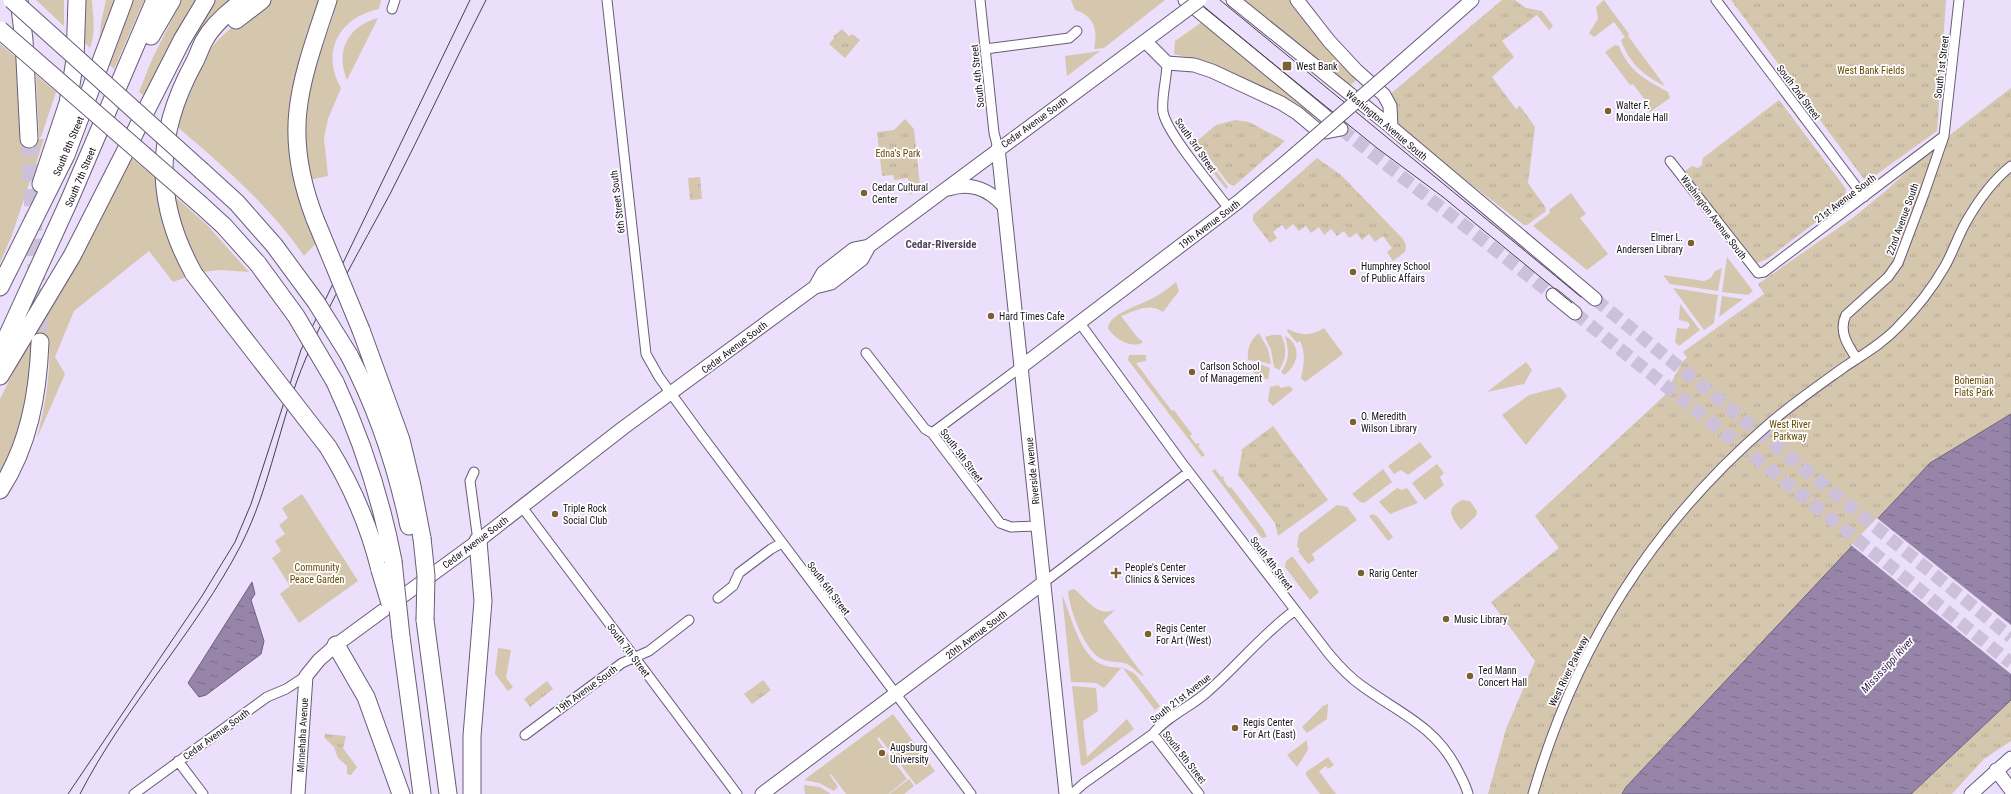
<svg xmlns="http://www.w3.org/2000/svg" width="2011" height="794" font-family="'Roboto Condensed',sans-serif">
  <defs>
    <pattern id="park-tufts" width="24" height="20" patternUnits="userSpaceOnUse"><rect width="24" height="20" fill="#d5c6ae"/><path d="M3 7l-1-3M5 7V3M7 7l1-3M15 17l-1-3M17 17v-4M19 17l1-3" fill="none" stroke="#b6a995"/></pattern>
    <pattern id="water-ripples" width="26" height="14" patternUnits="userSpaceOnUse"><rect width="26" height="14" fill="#9685a9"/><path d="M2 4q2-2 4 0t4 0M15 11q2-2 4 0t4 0" fill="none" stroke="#796b89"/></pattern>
  </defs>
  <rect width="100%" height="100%" fill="#ecdffc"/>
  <path fill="#d5c6ae" d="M36 0H64V26Z
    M84 0H92C93 17 96 32 90 48L84 42Z
    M106 0H116L99 45 101 23Z
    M130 0H144L114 69 106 62Z
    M182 0H200L148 98 139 92 153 57Z
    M211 0H234L204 32 194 27Z
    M268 0H323L293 96 318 241 304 256C269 205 221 164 174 124 183 103 191 79 203 59 219 34 245 17 268 0Z
    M337 0H381L379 9C340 17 320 51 341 88L328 119 324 138 328 176 310 180C307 164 302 146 301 129 300 90 329 40 337 0Z
    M1071 0H1165L1104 48 1094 49C1098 31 1095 16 1075 10Z
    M1241 0H1289L1306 21 1359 78 1348 87Z
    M1604 0 1629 34 1628 36 1665 86C1644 76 1629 63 1621 40L1625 37 1614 22 1594 37 1589 33 1598 19 1596 7Z
    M378 18 347 80C335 51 348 26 378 18Z
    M1202 22 1315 114 1309 119 1194 59 1174 54 1175 41Z
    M0 44 18 59 21 138 44 139 12 235 0 263Z
    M1615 45 1619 46C1629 72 1645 79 1668 92L1670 98 1650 112 1645 106 1648 104 1633 84 1630 85 1605 52Z
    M1100 51 1067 76 1065 56Z
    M36 75 56 92 41 137H39Z
    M1195 142 1228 187 1226 189 1194 148Z
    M129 156 158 180 189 276 173 282 149 251 74 311 55 357 65 374 37 438C45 406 51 374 49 341L32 342V360L21 430 0 476V399L28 343Z
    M1571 193 1586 214 1580 218 1608 254 1587 270 1533 226 1550 213 1549 210Z
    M172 194 207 225 249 272 220 270 202 272 192 256Z
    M1727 257 1753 291 1748 295 1722 292Z
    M1722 268 1718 291 1670 284 1663 275 1704 281 1711 278 1715 271Z
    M1176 282 1179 291 1163 312C1150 302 1135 311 1121 316L1137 337 1143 342C1133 350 1113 338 1108 328 1109 313 1142 305 1153 298 1161 294 1169 288 1176 282Z
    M1673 288 1718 295 1714 323 1704 330Z
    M1722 296 1743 299 1719 317Z
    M1680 304 1700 330 1679 346 1675 342 1677 328 1687 329 1690 325 1688 322 1679 320Z
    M1324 328 1343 354 1305 382 1301 378C1304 364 1306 354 1300 341L1297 343 1287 331 1288 329C1300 336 1313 336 1324 328Z
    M1259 333 1268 349 1271 364 1257 361 1248 360C1247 349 1250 340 1259 333Z
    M1272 335H1281C1287 346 1287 359 1279 370L1274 367 1271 350 1265 337Z
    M1285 336C1302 345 1299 365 1284 375L1281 372C1290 360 1289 350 1285 336Z
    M1129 355H1146V361L1136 363 1172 411 1174 410 1176 413 1192 434 1190 436 1196 444 1198 443 1200 445 1198 446 1205 455 1202 457 1128 360Z
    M1526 362 1532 370 1524 384 1487 392Z
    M1249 364 1262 365 1270 368 1268 380 1254 373Z
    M1279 385 1280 388 1290 386 1293 390 1273 406 1268 401 1270 387Z
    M1560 387 1567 396 1526 445 1502 415 1529 395Z
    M1420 442 1432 457 1408 475 1401 470 1394 474 1388 466Z
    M1437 464 1444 473 1440 477 1444 485 1425 500 1412 483Z
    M1215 469 1221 477 1223 476 1224 478 1223 479 1229 488 1231 487 1263 529 1267 537 1262 538 1212 471Z
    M1383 469 1392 482 1364 503 1360 502 1352 494Z
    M1397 488 1402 490 1407 488 1418 503 1390 514 1379 502Z
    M302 494 358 581 299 623 280 594 290 586 272 558 281 551 275 541 285 534 279 525 288 518 282 508Z
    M1462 500 1470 501 1477 511 1476 516 1461 530C1452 518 1444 509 1462 500Z
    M1337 505 1347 507 1357 520 1312 554 1315 560 1308 564 1298 551 1300 550 1297 546 1299 534Z
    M1372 514 1377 516 1393 537 1388 541 1369 516Z
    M1291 557H1293L1319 592 1310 600 1285 567 1286 561Z
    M1074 589C1087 599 1098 619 1116 609L1103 621 1144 676C1139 675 1133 667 1127 664 1119 661 1110 663 1102 659 1085 652 1069 609 1068 591Z
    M1062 595C1071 614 1079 655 1101 664 1114 670 1120 664 1135 674L1160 706 1155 710 1122 667 1104 688 1096 683 1071 682Z
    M498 648 511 650 506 678 513 687 508 691 495 674Z
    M1072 686 1096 688 1098 711 1083 721 1087 757 1127 719 1134 729 1084 766 1081 765Z
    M1328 704 1327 719 1307 733 1302 727 1323 706Z
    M893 714 935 771 916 785 879 737 877 739 907 779 888 794H846L831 774 830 775 838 787 834 791 819 783 804 780Z
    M1307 740 1308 750 1297 767 1287 755Z
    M1328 757 1334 765 1328 769 1326 766 1319 771 1336 794H1320L1306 775V772Z
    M909 779 914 786 904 794H889Z
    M804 785 820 787 831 794H805Z"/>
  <path fill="url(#park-tufts)" d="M1502 0H1515L1526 8 1542 11 1553 26 1549 30 1537 15 1502 41 1514 57 1492 77 1516 109 1520 106 1535 127 1528 183 1546 208 1545 209 1546 211 1527 225H1524L1409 137 1398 124 1397 114 1388 96Z
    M1731 0H1946L1937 131 1866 182Z
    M842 29 849 36 852 34 860 40 845 58 829 44 834 38 833 37Z
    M2011 88V414L1930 463 1626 787 1622 794H1488L1506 729 1535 661 1491 602 1559 548 1535 516 1664 396 1683 361 1687 358 1683 352 1764 294 1758 284 1854 217 1888 189 1925 154Z
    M1779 100 1846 189 1844 201 1767 259 1757 263 1753 262 1685 171 1692 166 1698 168 1702 165 1703 158Z
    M905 119 914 129 920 186 910 195 908 178 894 180 893 175 882 176 877 132 894 130Z
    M1235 120 1249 122 1285 141 1234 186 1228 183 1197 141 1216 125Z
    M1317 158 1341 175 1403 239 1406 245 1405 252 1393 261 1387 252 1392 248 1383 236 1375 242 1369 234 1362 240 1357 233 1349 238 1344 231 1337 236 1331 229 1324 235 1319 227 1311 233 1306 226 1299 231 1293 224 1286 230 1282 225 1273 232 1277 238 1270 243 1253 221V215Z
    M700 177 702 199 690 200 688 178Z
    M1273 426 1328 500 1278 536 1275 523 1238 475 1242 452 1241 450Z
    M763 680 771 690 752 704 744 694Z
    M547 681 553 689 530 707 524 699Z
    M2011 700V741L1984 759 1952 794H1911Z
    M325 734 346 736 343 748 357 767 351 775 347 774V766L338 758 334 747 324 737Z"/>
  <path fill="url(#water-ripples)" stroke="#6f627e" d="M2011 414V700L1911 794H1622L1626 787 1930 463Z
    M252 582 255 594 251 600 264 641 261 654 206 695 199 697 188 683Z"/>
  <path fill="#ecdffc" d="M1877 518 2011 625V674L1851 545Z"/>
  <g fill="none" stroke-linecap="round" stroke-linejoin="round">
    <path stroke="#ccc0da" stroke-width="13" stroke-dasharray="13 6" stroke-linecap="butt" d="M1341 129 1553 295
      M1595 299 2011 637
      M1575 313 2011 663"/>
    <path stroke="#ccc0da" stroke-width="17" stroke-dasharray="17 8" stroke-linecap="butt" d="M29 139 40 342"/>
    <g stroke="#685c76" stroke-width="11">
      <path id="street" d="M607 0 646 354 659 377 702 436 971 794
        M980 0 994 133 998 148
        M1716 0 1864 197
        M392 9 395 0
        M985 49 1069 38 1077 31
        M1167 63C1167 78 1161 98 1163 112 1167 134 1214 188 1229 209
        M1670 161 1758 273 1764 272 1944 136
        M1079 322 1182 463 1329 654C1339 666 1349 677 1362 686 1399 713 1435 726 1457 769 1461 777 1466 785 1468 794
        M866 353 925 429 932 433 1000 523 1011 527 1038 526
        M1857 359C1848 346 1838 331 1846 315L1888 277 1898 263 1924 194 1944 136 1959 0
        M932 433 1021 367
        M474 472 470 481 478 541
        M522 507 737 794
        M1043 583 1189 472
        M718 598 733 586 739 573 771 549 782 543
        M1153 734 1199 794
        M525 735 622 663 649 651 689 620
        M178 761 203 794
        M134 794 267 697 286 689 306 676
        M1072 794 1083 784 1153 734C1166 717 1190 707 1206 693 1237 667 1261 635 1294 611
        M1533 794C1576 646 1652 525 1769 424 1792 404 1818 386 1843 368 1862 355 1882 344 1898 327 1916 309 1932 289 1945 266 1953 252 1958 236 1966 222 1978 201 1992 181 2011 166"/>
    </g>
    <g stroke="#685c76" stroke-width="15">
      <path id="secondary" d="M1185 0 1341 129
        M1233 0 1391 127 1595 299
        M1297 0 1329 41 1356 70 1384 95 1390 106 1391 127
        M1145 41 1167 63 1194 65 1212 71 1281 103 1297 113 1315 128 1326 132 1341 129
        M1389 73 1472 0
        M998 148 1066 794
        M948 189C970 182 987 188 1003 205
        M815 287 831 283 862 259 869 246 1176 18
        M1553 295 1575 313
        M1021 367 1238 202 1293 156
        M1996 770 2011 790
        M298 794 306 676 319 660 336 645 478 541 623 428 815 287 823 273 854 249 869 246
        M762 794 1043 583
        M1971 794 2011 758"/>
    </g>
    <g stroke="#685c76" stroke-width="19">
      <path id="highway" d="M19 0 24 40 29 139
        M236 20 262 0
        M151 36 172 0
        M202 171 237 203 274 245
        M41 184 68 103 75 60 77 0
        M201 205 224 226 258 264
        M315 219C281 131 300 84 328 0
        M194 274C154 202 154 136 194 63 198 56 200 48 204 41 213 24 229 11 244 0
        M0 287 66 155 124 0
        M361 330 401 440 412 486 422 538
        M0 352 69 201 155 0
        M349 355C378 410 396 465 409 526
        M0 376 72 256 182 40 206 0
        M335 382C362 440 381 498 393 561
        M328 447C352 486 369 525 380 570
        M0 490C29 445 38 394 40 342
        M425 620 448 794
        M401 637 422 794
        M336 645 366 697 401 794
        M472 794V736L483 601 478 541"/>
    </g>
    <use href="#street" stroke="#fff" stroke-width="9"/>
    <use href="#secondary" stroke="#fff" stroke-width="13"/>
    <use href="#highway" stroke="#fff" stroke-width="17"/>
    <path stroke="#46404e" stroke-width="1" d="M1195 0 1377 148 1443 197 1572 303
      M1220 0 1581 297
      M68 794 202 596 235 542 251 504 301 350 470 0
      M80 794C125 706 196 632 241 545 271 486 280 418 306 358 330 301 361 248 390 194 423 130 453 64 486 0"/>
    <g stroke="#685c76" stroke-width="15" stroke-linecap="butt">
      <path id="secondary-bridge" d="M1176 18 1200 0
        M1293 156 1389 73"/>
    </g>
    <g stroke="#685c76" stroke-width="19" stroke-linecap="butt">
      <path id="highway-bridge" d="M12 0 202 171
        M0 30 201 205
        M315 219 361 330
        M274 245 316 302 349 355
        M258 264 296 316 335 382
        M194 274 328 447
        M422 538 426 576 425 620
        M393 561 401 637
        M380 570 390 603"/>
    </g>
    <use href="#secondary-bridge" stroke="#fff" stroke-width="13"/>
    <use href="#highway-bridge" stroke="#fff" stroke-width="17"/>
  </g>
  <g fill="#7a6032" stroke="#fff" stroke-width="1.5">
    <rect x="1282" y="61" width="10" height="10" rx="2"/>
    <circle cx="1608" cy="111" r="4"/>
    <circle cx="864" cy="193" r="4"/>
    <circle cx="1691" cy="243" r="4"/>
    <circle cx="1353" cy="272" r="4"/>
    <circle cx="991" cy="316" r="4"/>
    <circle cx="1192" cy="372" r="4"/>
    <circle cx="1353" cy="422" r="4"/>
    <circle cx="555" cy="514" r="4"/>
    <path d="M1114 567h4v4h4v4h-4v4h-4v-4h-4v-4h4z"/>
    <circle cx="1361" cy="573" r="4"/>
    <circle cx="1446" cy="619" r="4"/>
    <circle cx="1148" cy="634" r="4"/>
    <circle cx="1470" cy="676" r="4"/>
    <circle cx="1235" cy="728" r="4"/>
    <circle cx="882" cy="753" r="4"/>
  </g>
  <g text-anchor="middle" stroke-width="3.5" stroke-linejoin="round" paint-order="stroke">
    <g font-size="10" fill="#15111b" stroke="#fff" text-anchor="start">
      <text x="1296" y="70">West Bank</text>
      <text x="1616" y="109">Walter F.<tspan x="1616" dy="12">Mondale Hall</tspan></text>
      <text x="872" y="191">Cedar Cultural<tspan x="872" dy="12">Center</tspan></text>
      <text x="1683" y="241" text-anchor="end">Elmer L.<tspan x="1683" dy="12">Andersen Library</tspan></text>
      <text x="1361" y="270">Humphrey School<tspan x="1361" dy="12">of Public Affairs</tspan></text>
      <text x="999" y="320">Hard Times Cafe</text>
      <text x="1200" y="370">Carlson School<tspan x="1200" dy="12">of Management</tspan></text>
      <text x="1361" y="420">O. Meredith<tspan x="1361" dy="12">Wilson Library</tspan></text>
      <text x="563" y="512">Triple Rock<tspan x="563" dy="12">Social Club</tspan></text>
      <text x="1125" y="571">People's Center<tspan x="1125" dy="12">Clinics &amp; Services</tspan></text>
      <text x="1369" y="577">Rarig Center</text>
      <text x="1454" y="623">Music Library</text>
      <text x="1156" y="632">Regis Center<tspan x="1156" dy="12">For Art (West)</tspan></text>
      <text x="1478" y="674">Ted Mann<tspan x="1478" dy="12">Concert Hall</tspan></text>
      <text x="1243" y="726">Regis Center<tspan x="1243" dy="12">For Art (East)</tspan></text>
      <text x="890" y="751">Augsburg<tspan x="890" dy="12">University</tspan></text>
    </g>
    <g font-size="10" fill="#15111b" stroke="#fff">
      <text transform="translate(1941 67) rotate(-83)" y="4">South 1st Street</text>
      <text transform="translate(977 76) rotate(-96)" y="4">South 4th Street</text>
      <text transform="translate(1799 92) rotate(53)" y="4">South 2nd Street</text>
      <text transform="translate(1034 122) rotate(-36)" y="4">Cedar Avenue South</text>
      <text transform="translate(1387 125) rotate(40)" y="4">Washington Avenue South</text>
      <text transform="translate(1196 145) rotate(55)" y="4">South 3rd Street</text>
      <text transform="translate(68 146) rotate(-67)" y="4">South 8th Street</text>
      <text transform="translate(80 177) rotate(-67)" y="4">South 7th Street</text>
      <text transform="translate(1845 198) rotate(-37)" y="4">21st Avenue South</text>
      <text transform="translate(617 202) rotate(-97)" y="4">6th Street South</text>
      <text transform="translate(1714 217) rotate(53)" y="4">Washington Avenue South</text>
      <text transform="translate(1902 219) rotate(-70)" y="4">22nd Avenue South</text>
      <text transform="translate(1209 224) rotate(-37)" y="4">19th Avenue South</text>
      <text transform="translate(734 347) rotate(-37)" y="4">Cedar Avenue South</text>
      <text transform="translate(962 455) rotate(53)" y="4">South 5th Street</text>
      <text transform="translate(1032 471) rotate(-96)" y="4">Riverside Avenue</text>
      <text transform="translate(475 542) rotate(-37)" y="4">Cedar Avenue South</text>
      <text transform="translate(1272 563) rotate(53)" y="4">South 4th Street</text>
      <text transform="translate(829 588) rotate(53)" y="4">South 6th Street</text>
      <text transform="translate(976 634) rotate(-37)" y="4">20th Avenue South</text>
      <text transform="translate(629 650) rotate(53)" y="4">South 7th Street</text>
      <text transform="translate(1568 671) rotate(-64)" y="4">West River Parkway</text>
      <text transform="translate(586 689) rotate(-36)" y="4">19th Avenue South</text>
      <text transform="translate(1180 698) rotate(-38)" y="4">South 21st Avenue</text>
      <text transform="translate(216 734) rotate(-36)" y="4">Cedar Avenue South</text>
      <text transform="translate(302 735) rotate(-87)" y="4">Minnehaha Avenue</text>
      <text transform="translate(1185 757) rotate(52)" y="4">South 5th Street</text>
    </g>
    <g font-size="10" fill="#674904" stroke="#fff">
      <text x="1871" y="74">West Bank Fields</text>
      <text x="898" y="157">Edna's Park</text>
      <text x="1974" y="384">Bohemian<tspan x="1974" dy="12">Flats Park</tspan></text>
      <text x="1790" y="428">West River<tspan x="1790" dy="12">Parkway</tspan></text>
      <text x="317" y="571">Community<tspan x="317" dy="12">Peace Garden</tspan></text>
    </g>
    <g font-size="11" font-weight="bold" fill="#50445d" stroke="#fff">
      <text x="941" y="248">Cedar-Riverside</text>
    </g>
    <g font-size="11" font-style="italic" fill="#381e4e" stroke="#fff">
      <text transform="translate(1887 665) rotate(-47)" y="4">Mississippi River</text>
    </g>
  </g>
</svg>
